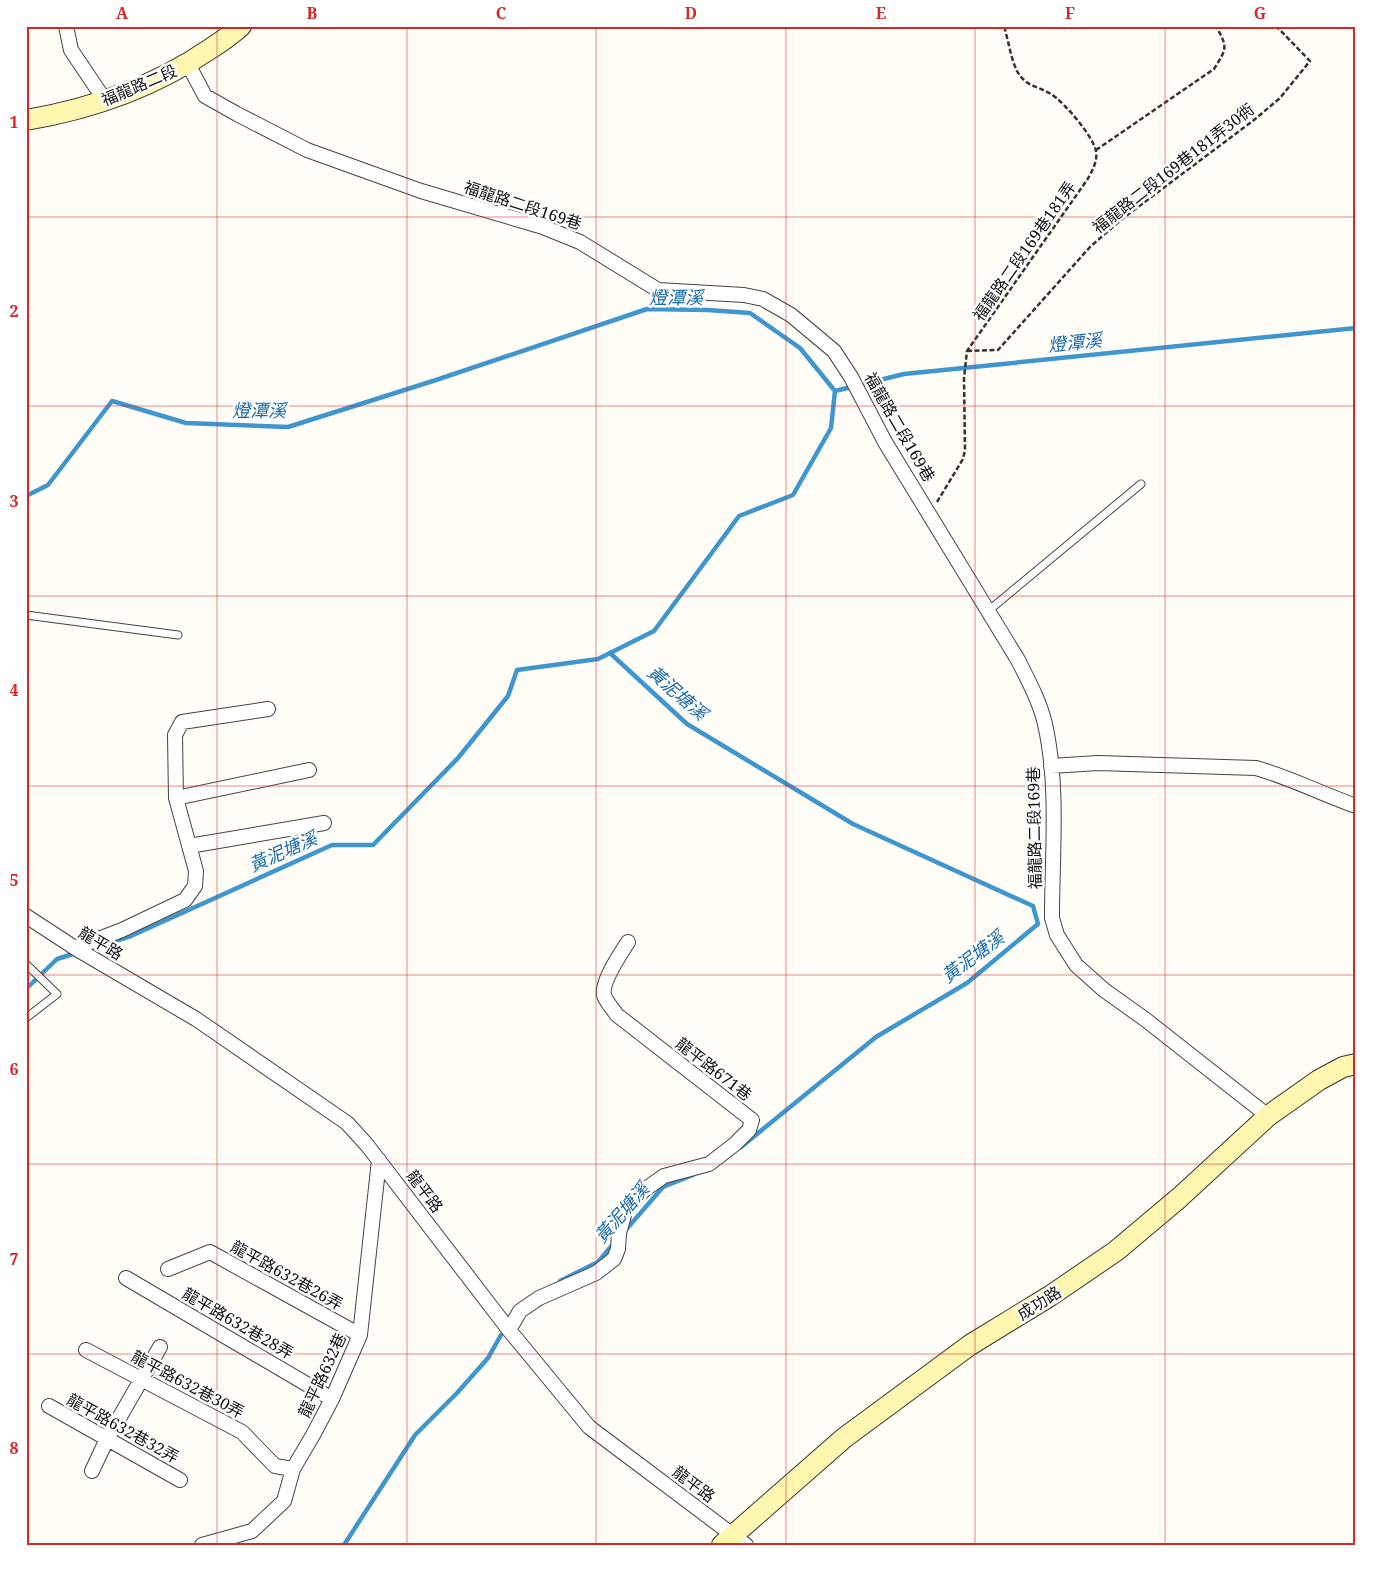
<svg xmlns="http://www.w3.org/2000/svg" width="1382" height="1571" font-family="'Noto Serif','Noto Sans TC',serif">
  <rect width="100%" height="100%" fill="#fffdf5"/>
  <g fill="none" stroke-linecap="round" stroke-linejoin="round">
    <path stroke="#3f96cf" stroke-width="4.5" d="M26 496 48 485 112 401 186 423 288 427 436 380 647 309 708 310 750 313 800 348 835 391 904 374 1356 328
      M610 653 687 724 853 824 1033 906 1038 924 967 983 876 1037 741 1147
      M103 945 131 936 332 845H373L458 758 508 696 517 670 598 659 654 631 739 516 793 495 831 428 835 391
      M26 989 57 959 73 954
      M624 1232 663 1187 693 1175
      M560 1281 598 1262 614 1243
      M344 1545 415 1435 457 1393 488 1358 501 1335"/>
    <g stroke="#444" stroke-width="9">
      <path id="lane" d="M988 611 1141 484
        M26 615 178 635
        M26 964 57 994 26 1018"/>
    </g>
    <g stroke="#444" stroke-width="16">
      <path id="street" d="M66 26 71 50 106 102
        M188 64 205 96 237 114 307 150 421 191 543 227 580 242 658 290 744 295 763 299 791 315 834 351 851 377 885 442 1018 660C1028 680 1040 702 1045 724 1059 787 1052 853 1052 918L1057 935 1076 965 1104 990 1146 1020 1268 1116
        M1051 766 1098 763 1256 768C1291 778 1322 794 1356 806
        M176 798 309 770
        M189 846 324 823
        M26 916 75 948 196 1019 347 1123 367 1145 509 1330 589 1427 746 1545
        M75 948 122 930 185 900 195 886 196 871 176 798 175 735 182 722 268 709
        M168 1269 210 1252 360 1335
        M126 1278 332 1399
        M509 1330 520 1311 539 1298 596 1273 614 1259 618 1249 619 1233 626 1208 644 1190 664 1176 709 1164 735 1144 749 1130 752 1120 617 1015C613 1009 606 1002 604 995 601 982 621 953 628 942
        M86 1350 242 1432 275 1466 293 1469
        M49 1406 180 1480
        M92 1471 107 1439 160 1347
        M202 1545 252 1531 284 1501 293 1469 313 1435 332 1399 360 1335 379 1160"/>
    </g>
    <g stroke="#333" stroke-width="22">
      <path id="secondary" d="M26 120C92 109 154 87 210 49 221 42 231 35 241 26
        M722 1545 844 1438 970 1345 1050 1296 1116 1251 1179 1198 1268 1116 1319 1080 1343 1067 1356 1064"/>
    </g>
    <path stroke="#333" stroke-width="2.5" stroke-dasharray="5 2.5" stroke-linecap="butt" d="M1096 150 1214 69C1227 48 1228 48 1216 26
      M967 351 998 350 1090 247 1122 219 1254 120 1280 98 1310 61 1276 26
      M937 502 963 459 965 450 964 378 967 351 1087 180C1092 172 1098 160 1096 151 1093 136 1064 102 1051 94 1038 86 1026 87 1017 71 1011 59 1008 39 1004 26"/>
    <use href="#lane" stroke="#fff" stroke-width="7"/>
    <use href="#street" stroke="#fff" stroke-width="14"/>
    <use href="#secondary" stroke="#fff6b0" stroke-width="20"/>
  </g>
  <path fill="none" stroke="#d62828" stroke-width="1" stroke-opacity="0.55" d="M217 26V1545M407 26V1545M596 26V1545M786 26V1545M975 26V1545M1165 26V1545M26 217H1356M26 406H1356M26 596H1356M26 786H1356M26 975H1356M26 1164H1356M26 1354H1356"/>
  <g text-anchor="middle" stroke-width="5" stroke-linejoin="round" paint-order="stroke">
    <g font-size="16" fill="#111" stroke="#fff">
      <text transform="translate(139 85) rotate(-23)" y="6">福龍路二段</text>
      <text transform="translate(1173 168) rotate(-38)" y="6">福龍路二段169巷181弄30衖</text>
      <text transform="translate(523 205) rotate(18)" y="6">福龍路二段169巷</text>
      <text transform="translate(1024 251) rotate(-55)" y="6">福龍路二段169巷181弄</text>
      <text transform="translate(900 427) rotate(60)" y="6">福龍路二段169巷</text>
      <text transform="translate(1034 828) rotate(-91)" y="6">福龍路二段169巷</text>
      <text transform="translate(101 943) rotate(31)" y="6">龍平路</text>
      <text transform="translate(714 1069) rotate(38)" y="6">龍平路671巷</text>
      <text transform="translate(425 1191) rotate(53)" y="6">龍平路</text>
      <text transform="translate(287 1275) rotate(29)" y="6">龍平路632巷26弄</text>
      <text transform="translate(1039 1303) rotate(-32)" y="6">成功路</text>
      <text transform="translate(238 1323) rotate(30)" y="6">龍平路632巷28弄</text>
      <text transform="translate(322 1375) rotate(-65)" y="6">龍平路632巷</text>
      <text transform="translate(188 1384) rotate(28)" y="6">龍平路632巷30弄</text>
      <text transform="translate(123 1428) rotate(29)" y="6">龍平路632巷32弄</text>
      <text transform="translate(694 1484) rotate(37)" y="6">龍平路</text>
    </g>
    <g font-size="18" font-style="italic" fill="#1768a6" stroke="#fff">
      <text x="676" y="304">燈潭溪</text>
      <text transform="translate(1075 343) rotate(-6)" y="6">燈潭溪</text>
      <text x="259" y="417">燈潭溪</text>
      <text transform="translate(677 693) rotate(41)" y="6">黃泥塘溪</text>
      <text transform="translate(283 852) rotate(-24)" y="6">黃泥塘溪</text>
      <text transform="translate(973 957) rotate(-37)" y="6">黃泥塘溪</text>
      <text transform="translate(622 1213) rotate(-49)" y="6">黃泥塘溪</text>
    </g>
  </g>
  <rect width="1382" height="1571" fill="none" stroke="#ffffff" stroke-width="55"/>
  <rect x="28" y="28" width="1326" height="1516" fill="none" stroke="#d62828" stroke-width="2"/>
  <g font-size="16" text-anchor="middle" font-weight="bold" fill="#d62828">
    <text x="122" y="19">A</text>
    <text x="312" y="19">B</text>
    <text x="501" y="19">C</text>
    <text x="691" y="19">D</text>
    <text x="881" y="19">E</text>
    <text x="1070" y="19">F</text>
    <text x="1260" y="19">G</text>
    <text x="14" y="128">1</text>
    <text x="14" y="317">2</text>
    <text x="14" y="507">3</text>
    <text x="14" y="696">4</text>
    <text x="14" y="886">5</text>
    <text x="14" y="1075">6</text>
    <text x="14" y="1265">7</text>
    <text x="14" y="1454">8</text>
  </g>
</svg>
